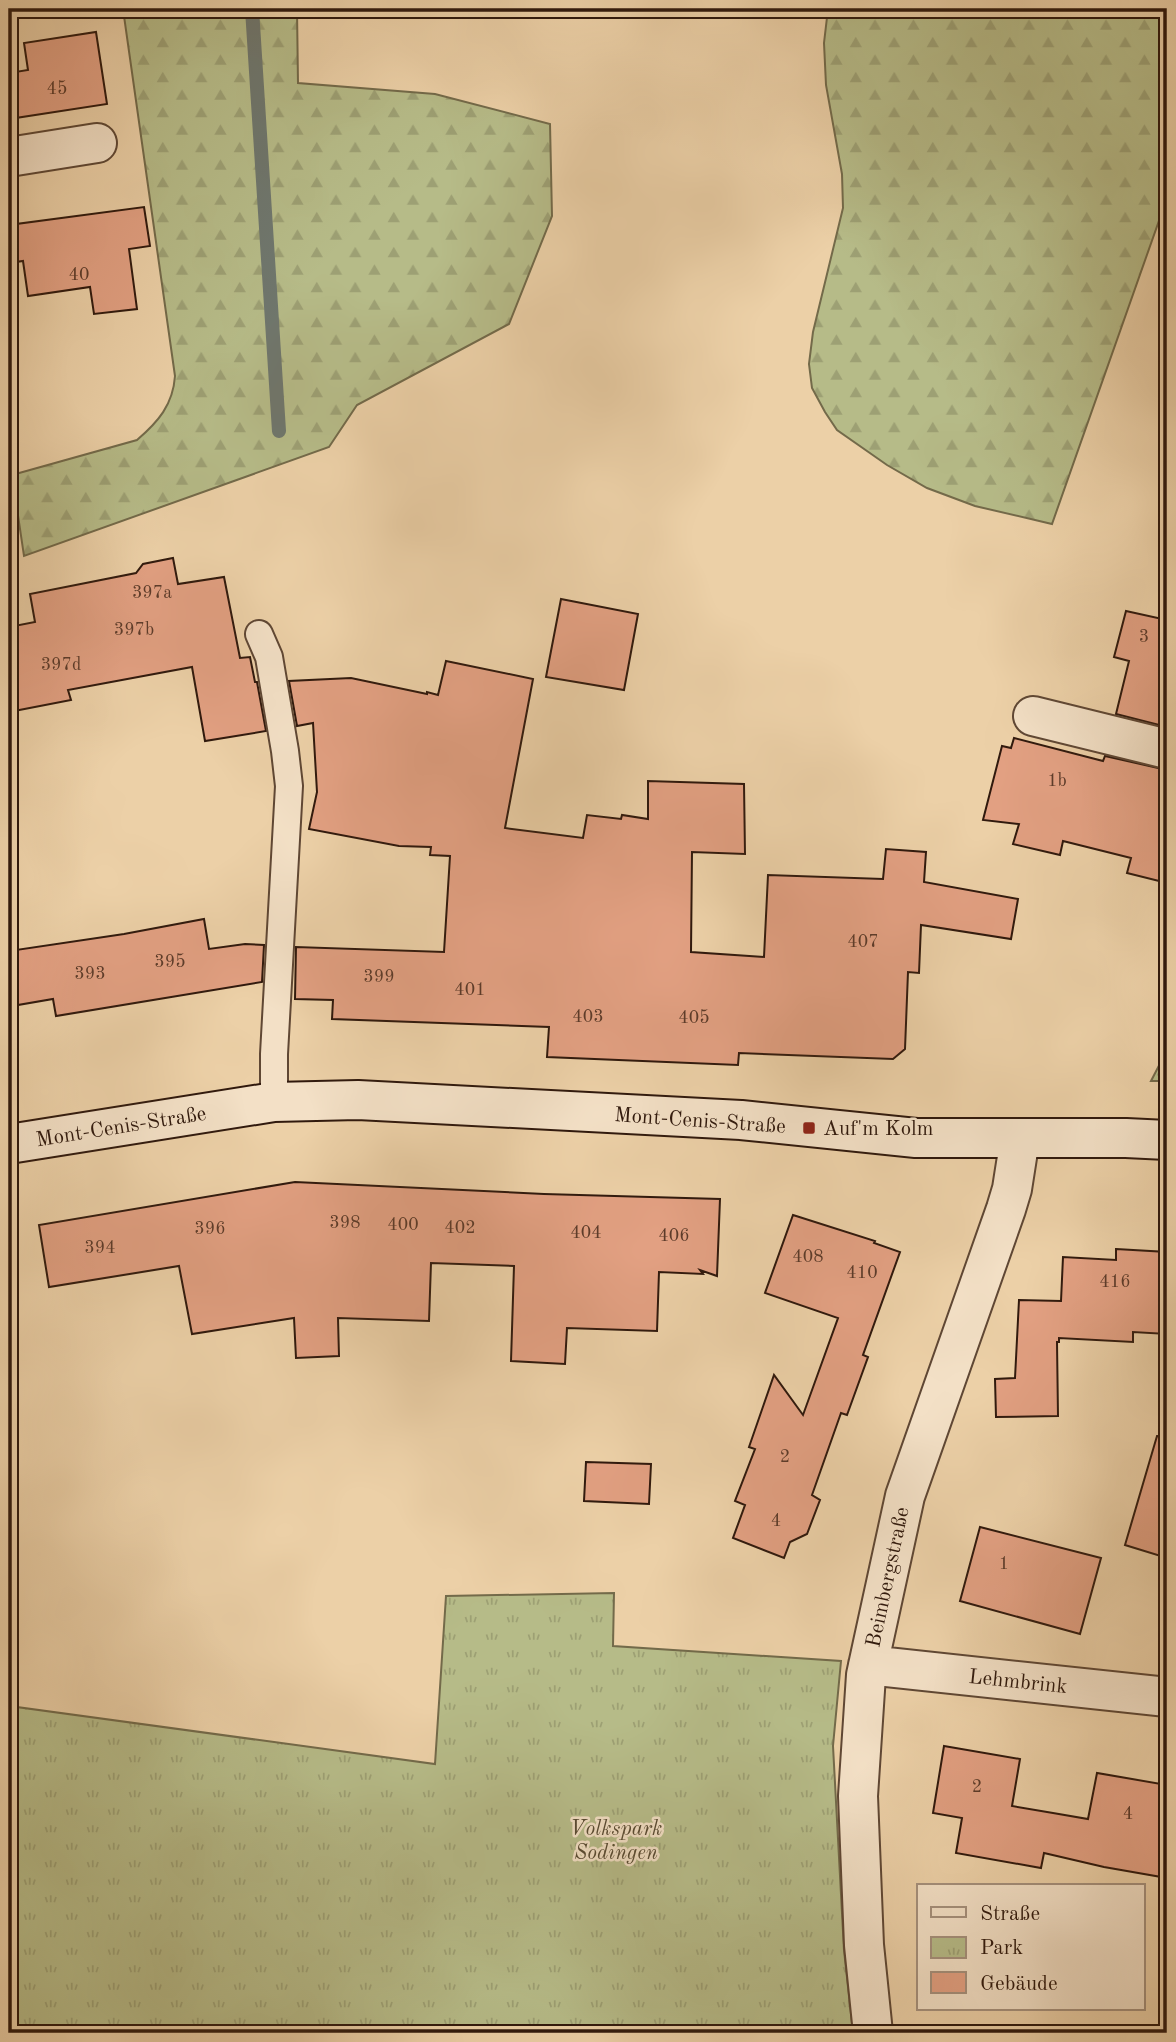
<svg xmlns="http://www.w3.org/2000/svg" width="1176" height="2042" font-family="'Old Standard TT',serif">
  <defs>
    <pattern id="grass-dots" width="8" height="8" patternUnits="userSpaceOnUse" patternTransform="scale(1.75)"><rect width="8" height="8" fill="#b6bb88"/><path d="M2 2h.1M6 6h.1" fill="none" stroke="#9da074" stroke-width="1.8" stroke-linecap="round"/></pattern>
    <pattern id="forest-firs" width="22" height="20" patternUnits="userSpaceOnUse" patternTransform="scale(1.75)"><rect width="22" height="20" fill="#b6bb88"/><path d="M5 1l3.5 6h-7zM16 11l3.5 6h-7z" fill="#9da074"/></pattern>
    <pattern id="park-tufts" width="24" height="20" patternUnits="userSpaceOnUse" patternTransform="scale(1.75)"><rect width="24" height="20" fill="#b6bb88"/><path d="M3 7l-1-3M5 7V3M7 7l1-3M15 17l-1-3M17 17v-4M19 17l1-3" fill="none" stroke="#9da074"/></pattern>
  </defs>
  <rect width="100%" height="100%" fill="#ecd0a7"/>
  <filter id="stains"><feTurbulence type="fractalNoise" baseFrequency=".00286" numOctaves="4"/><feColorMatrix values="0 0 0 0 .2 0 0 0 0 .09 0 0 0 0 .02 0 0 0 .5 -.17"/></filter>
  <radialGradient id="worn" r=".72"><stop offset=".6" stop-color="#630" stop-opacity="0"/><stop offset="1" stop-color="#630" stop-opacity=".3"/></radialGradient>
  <path fill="url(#grass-dots)" stroke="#736a4a" stroke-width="2" d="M1167 1050V1081H1151Z"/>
  <path fill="url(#forest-firs)" stroke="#736a4a" stroke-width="2" d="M123 9H297L298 83 435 94 550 124 552 216 509 324 357 405 329 447 24 556 12 475 137 440C158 422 173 405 175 376Z
    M828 9H1167V198L1052 524 975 506 927 488 887 465 837 430 825 412 812 388 809 364 813 332 843 208 842 174 826 85 824 43Z"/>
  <path fill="url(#park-tufts)" stroke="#736a4a" stroke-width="2" d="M614 1593 613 1646 841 1661 833 1746 844 1950 853 2033H9V1706L435 1764 446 1596Z"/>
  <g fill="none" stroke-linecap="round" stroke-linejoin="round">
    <path stroke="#6f776e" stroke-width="14" d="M252 9 279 431"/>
  </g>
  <path fill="#e2a082" stroke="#30190d" stroke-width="2" d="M96 32 107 104 9 119V73L28 70 24 43Z
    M144 207 150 246 129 249 137 309 94 314 90 287 28 296 23 261 9 263V225Z
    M173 558 178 584 224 577 240 658 250 657 255 682H257L266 731 205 741 192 667 68 690 71 700 9 712V627L35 622 30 594 136 573 143 564Z
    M561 599 638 614 624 690 546 677Z
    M1126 611 1167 620V727L1116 714 1129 661 1114 657Z
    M446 661 533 679 505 828 583 838 587 815 621 819 622 815 648 819V781L744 784 745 854 692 852 691 952 764 957 768 875 883 879 886 849 926 852 924 882 1018 899 1011 939 921 925 919 973 908 972 905 1049 893 1059 739 1053 738 1065 547 1057 549 1027 332 1019 333 1000 295 999 296 947 444 952 450 856 430 855 431 847 399 846 309 829 317 792 313 723 297 726 289 681 351 678 427 694V692L438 695Z
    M1014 738 1103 761 1105 756 1167 770V883L1127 873 1131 858 1063 841 1060 855 1013 844 1019 824 983 820 1002 746 1011 748Z
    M204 919 209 949 245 944 264 945 262 982 56 1016 53 999 12 1006 9 986V951L124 934Z
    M295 1182 544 1194 720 1199 717 1276 700 1270 703 1274 659 1272 657 1331 567 1328 565 1364 511 1361 514 1266 431 1263 429 1321 338 1318 339 1356 296 1358 294 1318 192 1334 179 1266 49 1287 39 1225Z
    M793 1215 875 1241 874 1243 900 1252 863 1355 868 1357 847 1415 841 1413 812 1495 820 1500 807 1534 790 1542 784 1558 733 1538 745 1505 735 1501 755 1449 749 1447 774 1375 803 1415 838 1318 765 1293Z
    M1116 1249 1167 1252V1334L1133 1332V1342L1059 1338V1342H1057L1058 1416 996 1417 995 1379 1015 1378 1019 1300 1061 1301 1063 1257 1116 1260Z
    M1157 1436 1167 1437V1558L1125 1545Z
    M586 1462 651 1464 649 1504 584 1501Z
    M980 1527 1101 1558 1080 1634 960 1601Z
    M944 1746 1020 1759 1012 1806 1053 1813 1088 1819 1097 1773 1167 1785V1878L1104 1867 1044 1853 1041 1868 956 1853 962 1818 933 1813Z"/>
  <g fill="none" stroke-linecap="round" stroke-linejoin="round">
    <g stroke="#5f4734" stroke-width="30">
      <path id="lane" d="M259 634 269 657 285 751 289 786 274 1054V1102"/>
    </g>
    <g stroke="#5f4734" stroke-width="42">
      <path id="street" d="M9 157 97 143
        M1033 716 1167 749
        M868 1665 1167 1697
        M873 2033 864 1945 858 1796 866 1675 905 1496 1006 1209 1012 1189 1020 1138"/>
    </g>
    <g stroke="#30190d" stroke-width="42">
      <path id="secondary" d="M9 1144 274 1102 358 1100 741 1120 916 1138H1126L1167 1140"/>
    </g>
    <use href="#lane" stroke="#f3e0c6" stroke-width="26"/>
    <use href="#street" stroke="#f3e0c6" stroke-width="38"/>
    <use href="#secondary" stroke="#f3e0c6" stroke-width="38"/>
  </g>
  <rect fill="#8f2418" stroke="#f3e0c6" stroke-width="2.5" x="802" y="1121" width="14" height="14" rx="3.5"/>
  <g text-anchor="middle" stroke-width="5" stroke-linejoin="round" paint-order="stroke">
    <g font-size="18" fill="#5c3b2a">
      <text x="57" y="94">45</text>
      <text x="79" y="280">40</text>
      <text x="152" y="598">397a</text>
      <text x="134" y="635">397b</text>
      <text x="1144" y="642">3</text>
      <text x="61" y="670">397d</text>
      <text x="1057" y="786">1b</text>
      <text x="863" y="947">407</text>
      <text x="170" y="967">395</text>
      <text x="90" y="979">393</text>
      <text x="379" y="982">399</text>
      <text x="470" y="995">401</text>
      <text x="588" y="1022">403</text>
      <text x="694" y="1023">405</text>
      <text x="345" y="1228">398</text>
      <text x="403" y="1230">400</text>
      <text x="460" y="1233">402</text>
      <text x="210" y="1234">396</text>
      <text x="586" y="1238">404</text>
      <text x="674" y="1241">406</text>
      <text x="100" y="1253">394</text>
      <text x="808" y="1262">408</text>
      <text x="862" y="1278">410</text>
      <text x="1115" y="1287">416</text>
      <text x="785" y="1462">2</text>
      <text x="776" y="1526">4</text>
      <text x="1004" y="1569">1</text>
      <text x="977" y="1792">2</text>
      <text x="1128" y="1819">4</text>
    </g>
    <g font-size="21" fill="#30190d" stroke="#f3e0c6">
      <text transform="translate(700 1120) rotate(4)" y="7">Mont-Cenis-Straße</text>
      <text transform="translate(121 1126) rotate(-9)" y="7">Mont-Cenis-Straße</text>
      <text transform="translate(887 1577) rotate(-78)" y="7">Beimbergstraße</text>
      <text transform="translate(1018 1681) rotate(6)" y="7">Lehmbrink</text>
    </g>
    <g font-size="21" fill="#30190d" stroke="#f3e0c6" text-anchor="start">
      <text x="823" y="1135">Auf'm Kolm</text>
    </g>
    <g font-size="21" font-style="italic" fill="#584a32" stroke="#f3e0c6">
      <text x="616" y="1835">Volkspark<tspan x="616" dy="24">Sodingen</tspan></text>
    </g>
  </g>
  <rect width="1176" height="2042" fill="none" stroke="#ecd0a7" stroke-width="35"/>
  <rect x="10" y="10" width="1155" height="2021" fill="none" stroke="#30190d" stroke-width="3.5"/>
  <rect x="18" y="18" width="1141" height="2007" fill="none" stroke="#30190d" stroke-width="2"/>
  <rect x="917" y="1884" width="228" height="126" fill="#f3e0c6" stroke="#a5907c" stroke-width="2"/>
  <rect x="931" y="1907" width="35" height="10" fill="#f3e0c6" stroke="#a5907c" stroke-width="2"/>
  <text x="980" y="1920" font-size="21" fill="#30190d">Straße</text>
  <rect x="931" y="1937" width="35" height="21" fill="url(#park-tufts)" stroke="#a5907c" stroke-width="2"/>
  <text x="980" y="1954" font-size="21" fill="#30190d">Park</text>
  <rect x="931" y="1972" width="35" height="21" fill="#e2a082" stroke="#a5907c" stroke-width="2"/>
  <text x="980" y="1990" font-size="21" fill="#30190d">Gebäude</text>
  <rect width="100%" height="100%" filter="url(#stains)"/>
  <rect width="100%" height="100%" fill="url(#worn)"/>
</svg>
